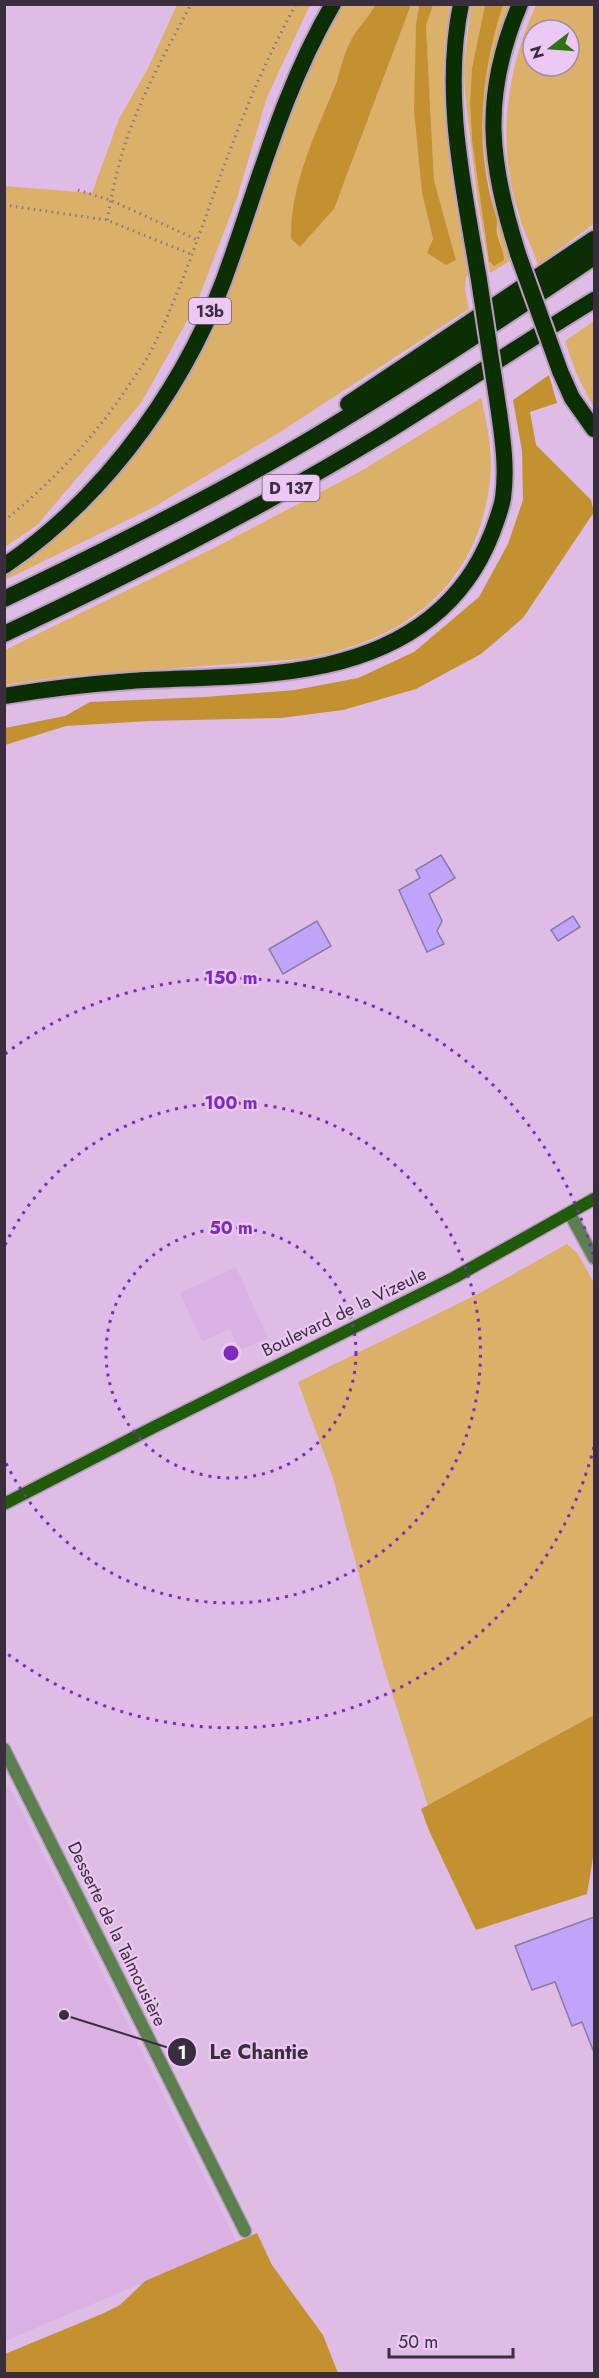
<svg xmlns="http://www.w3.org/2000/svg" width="599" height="2378" font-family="Jost,sans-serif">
  <rect width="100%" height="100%" fill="#debce6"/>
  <path fill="#d9b2e3" d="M236 1267 268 1338 240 1350 230 1329 202 1341 180 1293Z
    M9 1786 237 2243 5 2341 4 1788Z"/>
  <path fill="#dbb068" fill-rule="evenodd" d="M177 5H310L267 97 237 198 196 305 141 403 37 525 5 547V186L92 193 119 119 148 68Z
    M341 5H375L369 17 350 41 335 85 291 239 300 247 334 209 411 5H419L416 24 422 193 433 239 428 253 456 260 434 180 426 26 433 5H451C432 94 454 187 468 276L466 277 465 290 469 309 280 432 152 508 5 580 4 574 50 537 153 427 268 169 312 58Z
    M471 5H485L472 68 470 102 472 141 489 261 504 260C504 247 496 236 498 224 477 143 476 84 503 5H511C482 67 478 133 493 200 497 215 507 234 508 249 508 252 508 256 510 261L490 273 477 196 465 94 464 65Z
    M536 5H594V224L538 265C532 247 524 233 519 215 496 145 506 71 536 5ZM533 30H569V66H533Z
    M594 321V408L576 373 565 341Z
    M481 398C488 427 494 458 489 488 474 592 398 643 301 659L68 676 5 685V650L218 546 361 471Z
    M567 1244 578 1254 594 1283V1715L428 1806 384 1668 333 1478 298 1382 478 1294Z"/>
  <path fill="#c49131" d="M375 5H411L334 209 300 247 291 239C290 185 315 135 335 86 340 72 343 56 350 42 356 29 369 18 375 5Z
    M419 5H433L426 26 434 180 456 260 446 265 427 253 433 239 422 193 414 110 416 24Z
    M485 5H503C484 63 476 124 488 185 490 197 494 208 497 220 498 225 496 229 497 233 499 243 504 250 504 260L494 266 489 261 472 141 470 102 472 68Z
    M549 375 557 403 530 412 536 445 591 500 594 512 523 618 481 654 416 689 343 710 281 718 150 721 66 726 5 745V728L65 716 90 702 205 697 295 690 358 678 414 652 479 597 508 544 523 500 522 451 513 400Z
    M594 1715V1852L587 1894 476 1930 430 1833 421 1809Z
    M257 2233 272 2265 323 2335 338 2373H5V2354L104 2313 120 2305 145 2281Z"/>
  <path fill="#c1a3fa" stroke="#887aa6" stroke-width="1.5" d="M441 855 455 878 429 894 442 921 437 931 444 944 427 952 399 890 420 878 416 870Z
    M573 916 580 927 558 941 551 930Z
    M317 921 331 946 283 974 269 949Z
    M594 1917V2050H593L582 2022 572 2026 555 1982 532 1990 515 1946Z"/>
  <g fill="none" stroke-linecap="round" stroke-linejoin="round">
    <g stroke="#ba9dc1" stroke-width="15">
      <path id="minor" d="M570 1214 594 1258
        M4 1749 245 2231"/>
    </g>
    <g stroke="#ba9dc1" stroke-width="15">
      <path id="secondary" d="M4 1504 154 1427 455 1277 594 1199"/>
    </g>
    <g stroke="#ba9dc1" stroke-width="20">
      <path id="trunk" d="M461 4C442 96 464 189 479 280
        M518 254C489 162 481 96 520 4
        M560 371 572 398 594 429
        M348 404 594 239
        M4 566C110 494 192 377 232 257 262 171 286 84 333 4
        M4 599C111 548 217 495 319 434 412 378 504 318 594 257
        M4 634C134 573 261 508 383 434 454 390 523 343 594 300
        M4 696C46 689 89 684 131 681 195 677 262 679 326 665 402 648 463 608 492 533 496 522 501 510 503 498 507 469 503 441 499 412"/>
    </g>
    <path stroke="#8d7592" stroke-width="3" stroke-dasharray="1.5 4.5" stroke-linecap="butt" d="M78 190 110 200 198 240
      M4 205 107 220 193 255
      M107 220C112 192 118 165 127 138 143 92 168 48 191 4
      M4 521C52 482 93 439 127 388 135 376 143 365 150 353 184 286 205 215 232 145 250 97 271 50 296 4"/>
    <use href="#minor" stroke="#5a8050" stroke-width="12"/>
    <use href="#secondary" stroke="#205b09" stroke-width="12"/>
    <use href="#trunk" stroke="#0b2e02" stroke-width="16"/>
    <g stroke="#ba9dc1" stroke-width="20" stroke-linecap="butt">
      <path id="trunk-bridge" d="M518 254 560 371
        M479 280 499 412"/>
    </g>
    <use href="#trunk-bridge" stroke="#0b2e02" stroke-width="16"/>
  </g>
  <g fill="none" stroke="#7b2cbf" stroke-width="3" stroke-dasharray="3 6">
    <circle cx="231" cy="1353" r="125"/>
    <path d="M5 1245A250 250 0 1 1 5 1461"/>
    <path d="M594 1447A375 375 0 0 1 5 1652M5 1054A375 375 0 0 1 594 1259"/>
  </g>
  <g text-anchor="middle" stroke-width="4.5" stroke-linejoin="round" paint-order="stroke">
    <g fill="#ebc9f4" stroke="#6f5c74" stroke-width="1.5">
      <rect x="189" y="298" width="42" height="26" rx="4.5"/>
      <rect x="262.5" y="475" width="57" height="26" rx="4.5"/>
    </g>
    <g font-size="16" font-weight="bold" fill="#3a2d3d">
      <text x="210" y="317">13b</text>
      <text x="291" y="494">D 137</text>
    </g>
    <g font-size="18" fill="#3a2d3d" stroke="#ebc9f4">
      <text transform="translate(344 1312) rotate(-26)" y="6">Boulevard de la Vizeule</text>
      <text transform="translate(117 1934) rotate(64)" y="6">Desserte de la Talmousière</text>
    </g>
  </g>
  <circle cx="231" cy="1353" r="9" fill="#7b2cbf" stroke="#ebc9f4" stroke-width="3"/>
  <g font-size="18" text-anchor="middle" font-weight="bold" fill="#7b2cbf" stroke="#ebc9f4" stroke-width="4.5" stroke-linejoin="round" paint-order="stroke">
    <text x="231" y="984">150 m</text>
    <text x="231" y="1109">100 m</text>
    <text x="231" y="1234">50 m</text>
  </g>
  <path fill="none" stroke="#3a2d3d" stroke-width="2" d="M64 2015L182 2052"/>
  <g fill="#3a2d3d" stroke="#ebc9f4" stroke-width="2">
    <circle cx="64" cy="2015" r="6"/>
    <circle cx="182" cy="2052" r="15"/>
  </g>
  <g font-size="18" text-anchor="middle" font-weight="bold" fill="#fff">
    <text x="182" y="2059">1</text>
  </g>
  <g font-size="20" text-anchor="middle" font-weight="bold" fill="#3a2d3d" stroke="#ebc9f4" stroke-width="4.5" stroke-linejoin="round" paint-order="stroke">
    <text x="259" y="2059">Le Chantie</text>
  </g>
  <rect width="599" height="2378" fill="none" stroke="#3a2d3d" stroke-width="12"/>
  <g transform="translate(551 48) rotate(253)"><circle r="28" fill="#ebc9f4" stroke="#a48bab" stroke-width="1.5"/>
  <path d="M0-4.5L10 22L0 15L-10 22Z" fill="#2c7313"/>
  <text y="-9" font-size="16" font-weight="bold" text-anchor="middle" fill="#3a2d3d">N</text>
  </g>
  <path d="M389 2348v9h124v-9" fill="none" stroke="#3a2d3d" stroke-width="3"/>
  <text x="398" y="2348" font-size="18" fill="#3a2d3d" stroke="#ebc9f4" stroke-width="4.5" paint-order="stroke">50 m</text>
</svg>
